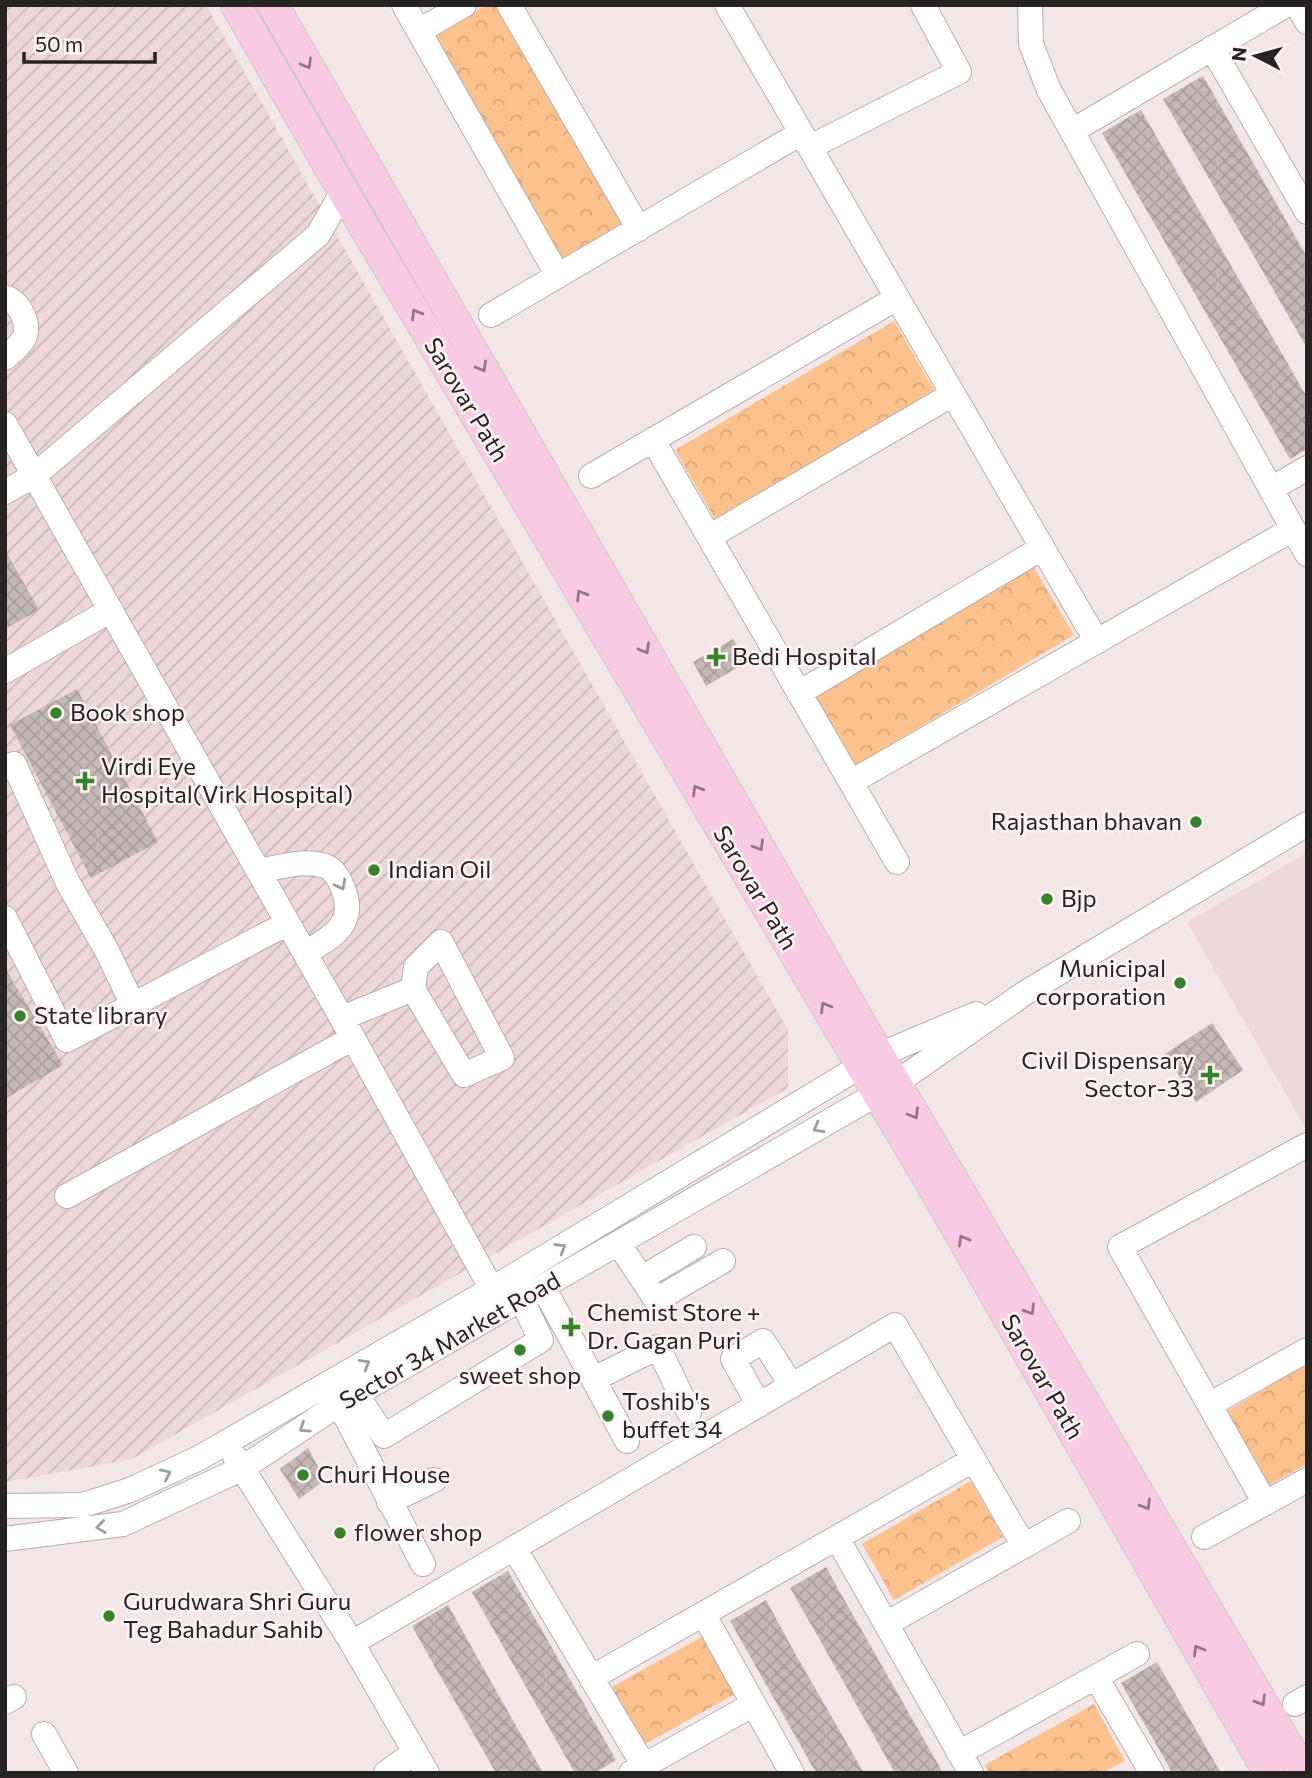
<svg xmlns="http://www.w3.org/2000/svg" width="1312" height="1778" font-family="Commissioner,sans-serif">
  <defs>
    <pattern id="industrial-furrows" width="10" height="10" patternUnits="userSpaceOnUse" patternTransform="scale(1.75)"><rect width="10" height="10" fill="#edd7d9"/><path d="M-1 1l2-2M0 10L10 0M9 11l2-2" fill="none" stroke="#cbb8ba"/></pattern>
    <pattern id="park-crowns" width="20" height="18" patternUnits="userSpaceOnUse" patternTransform="scale(1.75)"><rect width="20" height="18" fill="#fbc28e"/><path d="M2 6a3 3 0 1 1 6 0M12 15a3 3 0 1 1 6 0" fill="none" stroke="#d7a67a"/></pattern>
    <pattern id="building-cross-hatch" width="8" height="8" patternUnits="userSpaceOnUse" patternTransform="scale(1.75)"><rect width="8" height="8" fill="#c5b9b6"/><path d="M0 0l8 8M0 8l8-8" fill="none" stroke="#a99f9c"/></pattern>
  </defs>
  <rect width="100%" height="100%" fill="#f3e6e7"/>
  <path fill="#edd7d9" d="M1307 853V1129H1306L1187 922Z"/>
  <path fill="url(#industrial-furrows)" d="M5 5H206L788 1030V1088L132 1459 5 1482Z"/>
  <path fill="url(#park-crowns)" d="M486 5H500L624 222 559 260 432 37Z
    M894 321 934 390 715 519 675 450Z
    M1033 566 1074 635 856 765 815 696Z
    M1307 1364V1464L1269 1485 1227 1411Z
    M971 1481 1003 1537 894 1600 862 1544Z
    M705 1635 737 1693 642 1746 610 1688Z
    M1094 1704 1125 1761 1103 1773H989L985 1765Z"/>
  <path fill="url(#building-cross-hatch)" d="M1203 76 1307 257V348L1163 99Z
    M1141 110 1307 397V449L1290 459 1102 133Z
    M5 550 39 610 5 629Z
    M733 639 747 662 706 686 693 662Z
    M77 689 158 842 91 878 10 725Z
    M5 968 63 1065 5 1099Z
    M1212 1023 1243 1070 1196 1102 1165 1054Z
    M308 1448 325 1480 299 1499 280 1469Z
    M826 1567 841 1594 943 1773H895L821 1642 790 1588Z
    M508 1571 616 1760 595 1773H575L472 1592Z
    M766 1600 796 1655 864 1773H816L776 1702 730 1621Z
    M448 1605 494 1687 543 1773H496L427 1653 412 1626Z
    M1157 1662 1188 1716 1221 1773H1172L1168 1765 1121 1683Z"/>
  <g fill="none" stroke-linecap="round" stroke-linejoin="round">
    <g stroke="#b8acad" stroke-width="26">
      <path id="minor" d="M404 5 558 276
        M509 5 639 229
        M727 5 1096 640
        M1030 5 1031 44 1049 90 1307 554
        M1297 5 1307 22
        M419 31 464 5
        M1212 48 1307 212
        M1072 131 1286 5
        M810 147 959 72 923 5
        M5 297C19 302 29 320 25 336 22 344 12 352 5 358
        M491 315 801 133
        M5 424 353 1038 500 1304
        M653 440 897 862
        M591 476 897 298
        M1271 489 1307 468
        M5 492 35 475 318 235 343 191
        M709 537 953 394
        M5 671 111 610
        M799 693 1042 548
        M5 768 14 764 68 883 107 951 133 1005
        M851 782 1293 529
        M259 871C280 867 304 859 325 866 332 868 339 878 342 886 358 923 334 936 305 953
        M5 918 67 1040 288 923
        M342 1018 413 989 464 1075 502 1058 441 942 416 967 413 989
        M67 1196 353 1038
        M619 1244 656 1300 723 1261
        M642 1278 694 1247
        M543 1287 627 1441
        M594 1379 658 1347 689 1412
        M356 1394 384 1436 541 1340 522 1300
        M339 1404 423 1564
        M759 1405 733 1359 763 1341 792 1386
        M1209 1405 1307 1350
        M235 1457 352 1643 427 1773
        M389 1502 434 1480
        M1265 1503 1120 1247 1307 1145
        M5 1506 83 1505 130 1490 199 1458 492 1289 879 1055 976 1014
        M1204 1537 1307 1480
        M837 1538 971 1773
        M5 1539 123 1524 241 1469 339 1404 896 1083 1025 993 1307 824
        M514 1548 644 1766
        M704 1615 792 1773
        M886 1624 1068 1521
        M352 1643 895 1325 1024 1546
        M1096 1677 1152 1773
        M591 1678 973 1460
        M5 1702 14 1697
        M1295 1704 1307 1697
        M44 1734 66 1773
        M959 1753 1137 1654
        M386 1773 415 1752
        M631 1773 754 1704"/>
    </g>
    <g stroke="#c7c6c6" stroke-width="32">
      <path id="major" d="M236 5 343 191 929 1180 1269 1773
        M273 5 879 1055 1304 1773"/>
    </g>
    <use href="#minor" stroke="#fff" stroke-width="24"/>
    <use href="#major" stroke="#facbe5" stroke-width="30"/>
  </g>
  <defs><path id="oneway-chevron" d="M-2-3.5L2.5 0L-2 3.5" fill="none" stroke-width="1.6" stroke-linecap="round" stroke-linejoin="round" transform="scale(1.75)"/></defs>
  <g stroke="#917784">
    <use href="#oneway-chevron" transform="translate(307 64) rotate(60)"/>
    <use href="#oneway-chevron" transform="translate(416 314) rotate(-121)"/>
    <use href="#oneway-chevron" transform="translate(482 367) rotate(60)"/>
    <use href="#oneway-chevron" transform="translate(581 595) rotate(-121)"/>
    <use href="#oneway-chevron" transform="translate(645 649) rotate(60)"/>
    <use href="#oneway-chevron" transform="translate(697 790) rotate(-121)"/>
    <use href="#oneway-chevron" transform="translate(759 846) rotate(60)"/>
    <use href="#oneway-chevron" transform="translate(825 1007) rotate(-121)"/>
    <use href="#oneway-chevron" transform="translate(914 1114) rotate(59)"/>
    <use href="#oneway-chevron" transform="translate(963 1240) rotate(-120)"/>
    <use href="#oneway-chevron" transform="translate(1030 1310) rotate(59)"/>
    <use href="#oneway-chevron" transform="translate(1146 1505) rotate(59)"/>
    <use href="#oneway-chevron" transform="translate(1198 1650) rotate(-120)"/>
    <use href="#oneway-chevron" transform="translate(1261 1701) rotate(59)"/>
  </g>
  <g stroke="#9e9c9c">
    <use href="#oneway-chevron" transform="translate(341 885) rotate(62)"/>
    <use href="#oneway-chevron" transform="translate(818 1128) rotate(150)"/>
    <use href="#oneway-chevron" transform="translate(561 1248) rotate(-31)"/>
    <use href="#oneway-chevron" transform="translate(365 1364) rotate(-30)"/>
    <use href="#oneway-chevron" transform="translate(304 1428) rotate(146)"/>
    <use href="#oneway-chevron" transform="translate(166 1474) rotate(-25)"/>
    <use href="#oneway-chevron" transform="translate(101 1527) rotate(172)"/>
  </g>
  <g fill="#37832b" stroke="#fff4f5" stroke-width="2.5">
    <path d="M712.5 646.5h7v7h7v7h-7v7h-7v-7h-7v-7h7z"/>
    <circle cx="56" cy="713" r="7"/>
    <path d="M81.5 770.5h7v7h7v7h-7v7h-7v-7h-7v-7h7z"/>
    <circle cx="1196" cy="822" r="7"/>
    <circle cx="374" cy="870" r="7"/>
    <circle cx="1047" cy="899" r="7"/>
    <circle cx="1180" cy="983" r="7"/>
    <circle cx="20" cy="1016" r="7"/>
    <path d="M1206.5 1064.5h7v7h7v7h-7v7h-7v-7h-7v-7h7z"/>
    <path d="M567.5 1316.5h7v7h7v7h-7v7h-7v-7h-7v-7h7z"/>
    <circle cx="520" cy="1350" r="7"/>
    <circle cx="608" cy="1416" r="7"/>
    <circle cx="303" cy="1475" r="7"/>
    <circle cx="340" cy="1533" r="7"/>
    <circle cx="109" cy="1616" r="7"/>
  </g>
  <g text-anchor="middle" stroke-width="5" stroke-linejoin="round" paint-order="stroke">
    <g font-size="24" fill="#282323" stroke="#fff4f5">
      <text transform="translate(466 400) rotate(59)" y="8">Sarovar Path</text>
      <text transform="translate(755 888) rotate(59)" y="8">Sarovar Path</text>
      <text transform="translate(450 1341) rotate(-30)" y="8">Sector 34 Market Road</text>
      <text transform="translate(1042 1377) rotate(60)" y="8">Sarovar Path</text>
    </g>
    <g font-size="24" fill="#282323" stroke="#fff4f5" text-anchor="start">
      <text x="732" y="665">Bedi Hospital</text>
      <text x="70" y="721">Book shop</text>
      <text x="101" y="775">Virdi Eye<tspan x="101" dy="28">Hospital(Virk Hospital)</tspan></text>
      <text x="1182" y="830" text-anchor="end">Rajasthan bhavan</text>
      <text x="388" y="878">Indian Oil</text>
      <text x="1061" y="907">Bjp</text>
      <text x="1166" y="977" text-anchor="end">Municipal<tspan x="1166" dy="28">corporation</tspan></text>
      <text x="34" y="1024">State library</text>
      <text x="1194" y="1069" text-anchor="end">Civil Dispensary<tspan x="1194" dy="28">Sector-33</tspan></text>
      <text x="587" y="1321">Chemist Store +<tspan x="587" dy="28">Dr. Gagan Puri</tspan></text>
      <text x="520" y="1384" text-anchor="middle">sweet shop</text>
      <text x="622" y="1410">Toshib's<tspan x="622" dy="28">buffet 34</tspan></text>
      <text x="317" y="1483">Churi House</text>
      <text x="354" y="1541">flower shop</text>
      <text x="123" y="1610">Gurudwara Shri Guru<tspan x="123" dy="28">Teg Bahadur Sahib</tspan></text>
    </g>
  </g>
  <rect width="1312" height="1778" fill="none" stroke="#282323" stroke-width="14"/>
  <g transform="translate(1256 56) rotate(276)" stroke="#fff4f5" stroke-width="5" paint-order="stroke">
  <path d="M0-5L12 26L0 18L-12 26Z" fill="#282323"/>
  <text y="-10" font-size="19" font-weight="bold" text-anchor="middle" fill="#282323">N</text>
  </g>
  <path d="M24 52v10h131v-10" fill="none" stroke="#282323" stroke-width="3.5"/>
  <text x="35" y="52" font-size="21" fill="#282323" stroke="#fff4f5" stroke-width="5" paint-order="stroke">50 m</text>
</svg>
